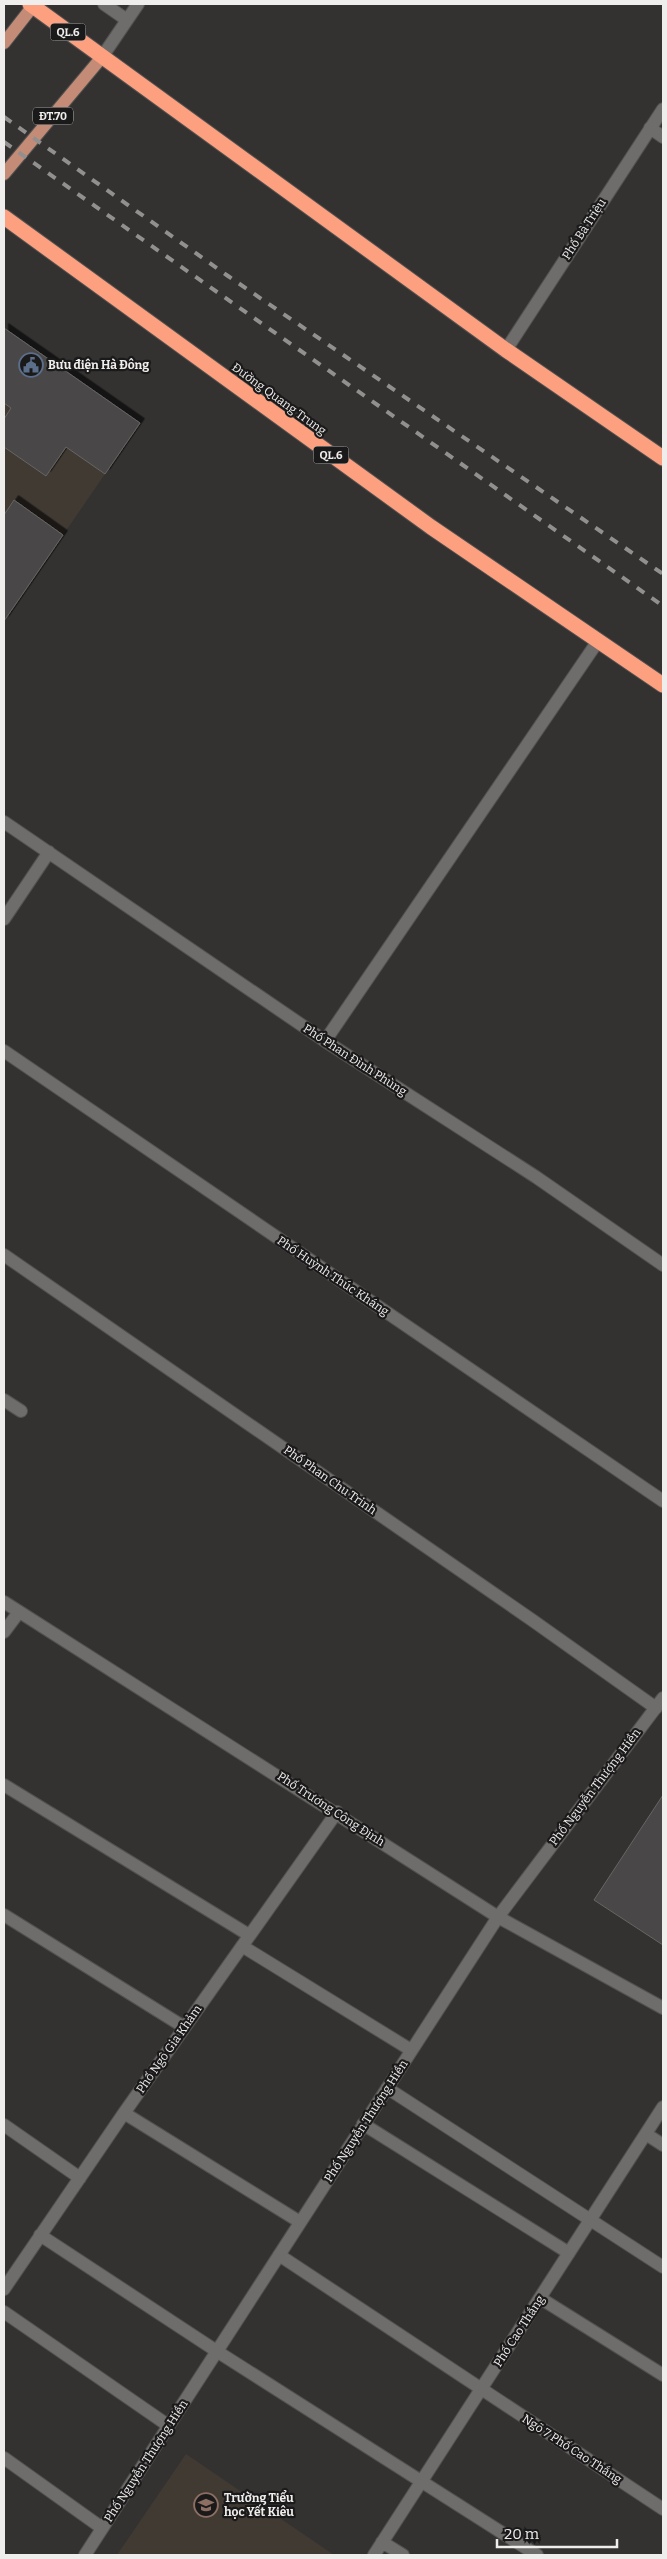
<svg xmlns="http://www.w3.org/2000/svg" width="667" height="2559" font-family="Bitter,serif">
  <defs>
    <filter id="shadow"><feDropShadow dx="4.5" dy="-4.5" stdDeviation="0" flood-color="#0009"/></filter>
  </defs>
  <rect width="100%" height="100%" fill="#343231"/>
  <path fill="#403a33" d="M4 328 140 423 4 621Z
    M186 2454 334 2555H117Z"/>
  <path fill="#494746" stroke="#676563" filter="url(#shadow)" d="M4 328 140 423 105 474 66 447 46 476 4 447V419L11 408 4 403Z
    M14 500 63 535 4 621V515Z
    M663 1795V1945L594 1900Z"/>
  <g fill="none" stroke-linecap="round" stroke-linejoin="round">
    <g stroke="#535150" stroke-width="14">
      <path id="minor" d="M104 4 127 20
        M102 57 138 4
        M650 128 663 137
        M506 350 663 109
        M4 822 325 1041 536 1177 663 1265
        M4 919 49 852
        M325 1041 598 641
        M4 1051 663 1501
        M4 1255 532 1620 656 1708
        M4 1400 21 1411
        M4 1602 498 1917 663 2008
        M4 1632 19 1612
        M4 1785 249 1935
        M4 1915 184 2027
        M242 1946 411 2050
        M387 2088 663 2267
        M124 2113 300 2222
        M363 2124 569 2253
        M4 2125 80 2178
        M646 2134 663 2145
        M40 2235 218 2352 537 2555
        M279 2255 663 2509
        M4 2289 124 2113 337 1812
        M540 2298 663 2375
        M4 2312 169 2426
        M4 2458 102 2528
        M382 2542 403 2555
        M85 2555 498 1917 663 1698
        M374 2555 663 2107"/>
    </g>
    <g stroke="#535150" stroke-width="14">
      <path id="major" d="M4 43 33 6
        M4 174 102 57"/>
    </g>
    <g stroke="#535150" stroke-width="17">
      <path id="highway" d="M30 4 506 350 663 458
        M4 217 431 527 663 685"/>
    </g>
    <use href="#minor" stroke="#6f6d6b" stroke-width="12"/>
    <use href="#major" stroke="#c48c77" stroke-width="12"/>
    <use href="#highway" stroke="#fca07f" stroke-width="15"/>
    <path stroke="#92908f" stroke-width="4" stroke-dasharray="9 9" stroke-linecap="butt" d="M4 117 228 276 663 574
      M4 142 663 606"/>
  </g>
  <defs>
    <g id="civic-ring" transform="scale(1.25)"><circle r="9.5" fill="#1b1a1a" stroke="#5c6f8a" stroke-width="1.5"/><path d="M-.6-6.5H3V-4.5H.6V-3L4-1V1h2V6H-6V1h2V-1L-.6-3ZM-1.2 2.5V6h2.4V2.5Z" fill="#5c6f8a"/></g>
    <g id="school-ring" transform="scale(1.25)"><circle r="9.5" fill="#1b1a1a" stroke="#8d6e63" stroke-width="1.5"/><path d="M0-5L7-2L0 1L-7-2ZM-4 1L0 2.5L4 1V4Q0 6-4 4Z" fill="#8d6e63"/></g>
  </defs>
  <g fill-rule="evenodd">
    <use href="#civic-ring" x="31" y="365"/>
    <use href="#school-ring" x="206" y="2505"/>
  </g>
  <g text-anchor="middle" stroke-width="4.5" stroke-linejoin="round" paint-order="stroke">
    <g fill="#1b1a1a" stroke="#b0aeae" stroke-width="1">
      <rect x="50.5" y="23.5" width="35" height="17" rx="4"/>
      <rect x="33" y="107.5" width="40" height="17" rx="4"/>
      <rect x="313.5" y="446.5" width="35" height="17" rx="4"/>
    </g>
    <g font-size="11" font-weight="bold" fill="#f0eeed">
      <text x="68" y="36">QL.6</text>
      <text x="53" y="120">ĐT.70</text>
      <text x="331" y="459">QL.6</text>
    </g>
    <g font-size="12" fill="#f0eeed" stroke="#1b1a1a">
      <text transform="translate(584 229) rotate(-57)" y="4">Phố Bà Triệu</text>
      <text transform="translate(279 399) rotate(36)" y="4">Đường Quang Trung</text>
      <text transform="translate(355 1060) rotate(33)" y="4">Phố Phan Đình Phùng</text>
      <text transform="translate(333 1276) rotate(34)" y="4">Phố Huỳnh Thúc Kháng</text>
      <text transform="translate(330 1480) rotate(35)" y="4">Phố Phan Chu Trinh</text>
      <text transform="translate(595 1787) rotate(-53)" y="4">Phố Nguyễn Thượng Hiền</text>
      <text transform="translate(331 1809) rotate(33)" y="4">Phố Trương Công Định</text>
      <text transform="translate(169 2049) rotate(-55)" y="4">Phố Ngô Gia Khảm</text>
      <text transform="translate(366 2121) rotate(-57)" y="4">Phố Nguyễn Thượng Hiền</text>
      <text transform="translate(519 2331) rotate(-57)" y="4">Phố Cao Thắng</text>
      <text transform="translate(572 2449) rotate(33)" y="4">Ngõ 7 Phố Cao Thắng</text>
      <text transform="translate(146 2461) rotate(-57)" y="4">Phố Nguyễn Thượng Hiền</text>
    </g>
    <g font-size="12" font-weight="bold" fill="#f0eeed" stroke="#1b1a1a" text-anchor="start">
      <text x="48" y="369">Bưu điện Hà Đông</text>
      <text x="224" y="2502">Trường Tiểu<tspan x="224" dy="14">học Yết Kiêu</tspan></text>
    </g>
  </g>
  <rect width="667" height="2559" fill="none" stroke="#f0eeed" stroke-width="10"/>
  <path d="M497 2539v8h120v-8" fill="none" stroke="#f0eeed" stroke-width="2.5"/>
  <text x="504" y="2539" font-size="15" fill="#f0eeed" stroke="#1b1a1a" stroke-width="4" paint-order="stroke">20 m</text>
</svg>
